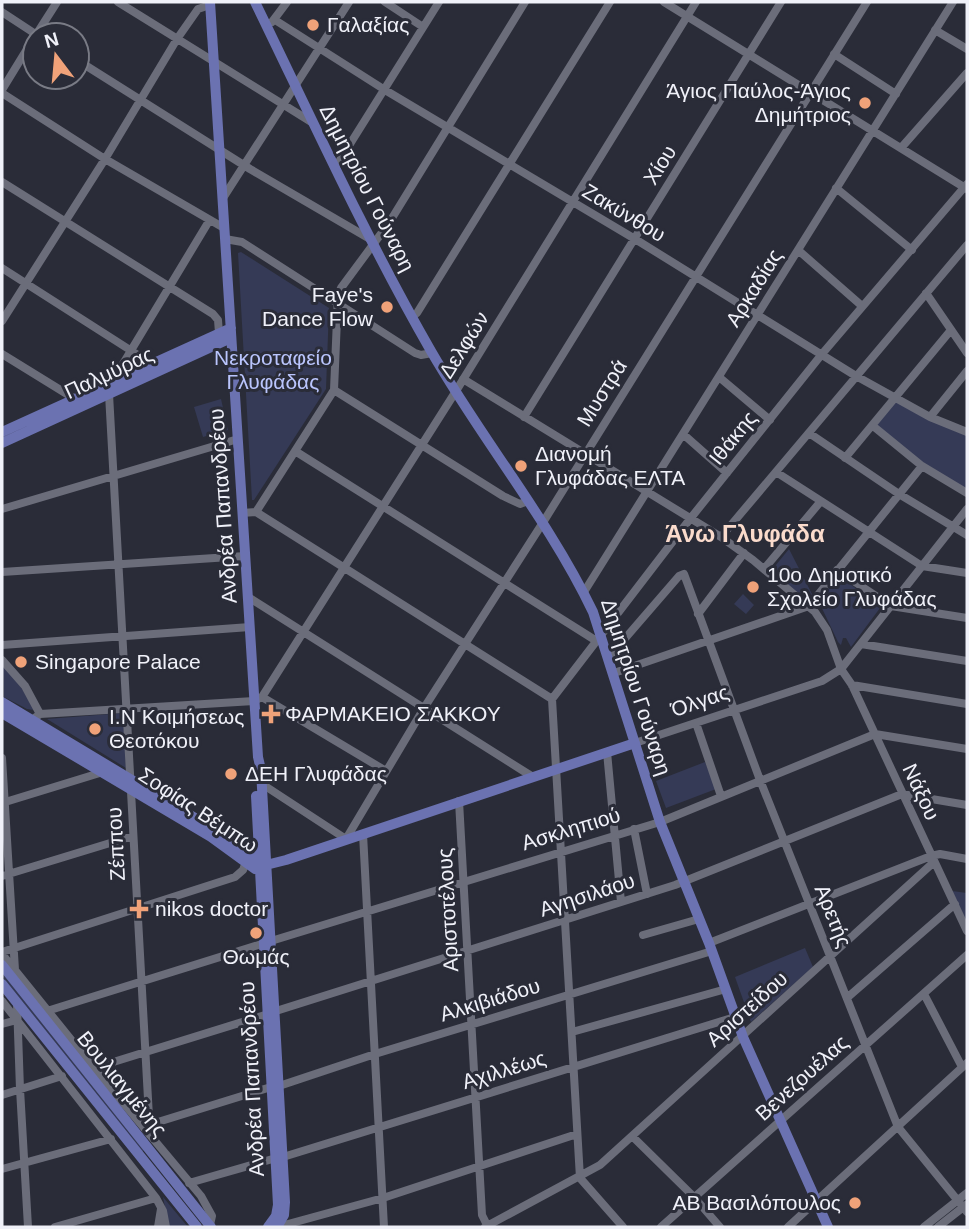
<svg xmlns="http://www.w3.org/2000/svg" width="969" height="1229" font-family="Helvetica,sans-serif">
  <rect width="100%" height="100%" fill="#2a2c38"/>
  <path fill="#353a56" d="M241 252 329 308 326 389 254 500H252L238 253Z
    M221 399 228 430 203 437 194 407Z
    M895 401 967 434V490L926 465 876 425Z
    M789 549 813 596 807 603 771 571Z
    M838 576 876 602 880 608 851 647 846 638H843L841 645 838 642 818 600Z
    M743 594 754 605 746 614 734 604Z
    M3 664 23 690 34 710 27 709 4 697Z
    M123 713 126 768 47 719Z
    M705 762 716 789 666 808 656 781Z
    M952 891 967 893V923Z
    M805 948 813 967 751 1022 735 977Z
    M2 971 144 1150 142 1152 2 976Z
    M163 1197 188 1227H169Z"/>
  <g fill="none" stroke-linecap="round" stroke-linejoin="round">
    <path stroke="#6b6d7a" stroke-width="8" d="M118 2 313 123
      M385 2 423 27
      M664 2 967 189
      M2 12 37 35
      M275 20 385 90 635 239 856 376 930 417 967 432
      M272 22 287 2
      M935 30 967 49
      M36 35 57 2
      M834 54 896 94
      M77 60 250 169 370 239
      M2 90 35 36
      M2 93 105 159 224 228
      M901 148 967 73
      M335 168 439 2
      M2 182 213 314 218 320 219 333
      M836 188 912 250
      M223 198 349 2
      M225 239 242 242 415 353 421 355 432 353
      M798 250 862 306
      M2 268 152 364
      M926 293 967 353
      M412 317 417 313 610 2
      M2 321 105 159 177 39 198 9 210 5
      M2 354 75 399
      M719 377 770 420
      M463 379 721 537 753 560 815 612 827 630 841 669 852 685 967 931
      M334 390 503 496 520 504 528 501
      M524 417 781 2
      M930 417 967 371
      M873 426 922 466 967 493
      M809 433 899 494 967 535
      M683 434 727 473
      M295 451 595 640
      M845 458 951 330
      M776 472 922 566 967 573
      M2 509 238 439
      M256 512 552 699
      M242 513 256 512 334 390 338 295 341 288 389 223 525 2
      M721 537 967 245
      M764 569 821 501
      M837 570 891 606 967 618
      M2 572 245 556
      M584 592 953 2
      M248 597 533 777
      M698 614 744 553
      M861 644 967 661
      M2 645 250 627
      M609 657 679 576 684 574 760 780 898 1127 967 1212
      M2 660 25 686 40 714
      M614 673 809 606 922 466
      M852 685 967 704
      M262 697 386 771
      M32 720 40 714 254 701 262 697 456 391 696 2
      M696 723 721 796
      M635 743 822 681 841 669 967 509
      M607 752 621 902
      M2 758 15 970
      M262 784 346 839 424 708 542 524 867 2
      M459 801 482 1215 488 1227
      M2 803 103 772
      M634 829 647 894
      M363 834 384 1227
      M2 876 133 836
      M643 935 699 919
      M271 941 660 822 875 734 967 749
      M709 943 931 856 940 854 967 859
      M2 952 235 877 243 870 246 862
      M2 954 94 1068 201 1196 212 1216 210 1225
      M924 994 962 1067
      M848 997 955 904
      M2 1001 156 1198 163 1211 166 1227
      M17 1004 20 1089 28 1227
      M47 1011 265 943
      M276 1011 675 885 902 794 967 805
      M2 1024 17 1020
      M572 1032 726 989
      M94 1068 268 1014
      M279 1086 375 1054 712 951
      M2 1095 62 1076
      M145 1126 271 1087
      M150 1135 109 394 112 382 209 221
      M633 1137 694 1197 720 1227
      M283 1157 735 1017
      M2 1169 111 1139
      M580 1178 552 699 690 519 822 354 967 184
      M580 1178 623 1227
      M189 1183 276 1158
      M55 1227 156 1198
      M158 1227 161 1209
      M277 1227 383 1198 577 1134
      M485 1227 600 1165 934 862
      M661 1227 967 955
      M788 1227 967 1063
      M924 1227 967 1193
      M938 1227 966 1205"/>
    <path stroke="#6b72b1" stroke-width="10" d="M210 2 258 757 261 770 285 1202 284 1215 277 1227
      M255 2C312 119 366 238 431 351 482 440 549 520 593 612L660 822 709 943 743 1037 828 1227
      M2 432 231 328
      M2 443 231 338
      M2 702 215 830 259 861 270 864 286 860 635 743
      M2 713 211 837 255 869 264 871
      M256 796 278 1205 276 1216 268 1227
      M2 965 211 1227
      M2 984 197 1227"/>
  </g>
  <g fill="#f0a279" stroke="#2a2c38" stroke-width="2.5">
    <circle cx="313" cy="25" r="7"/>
    <circle cx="865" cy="103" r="7"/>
    <circle cx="387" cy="307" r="7"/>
    <circle cx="521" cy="466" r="7"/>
    <circle cx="753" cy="587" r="7"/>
    <circle cx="21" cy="662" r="7"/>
    <path d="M267.5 703.5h7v7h7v7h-7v7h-7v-7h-7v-7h7z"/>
    <circle cx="95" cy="729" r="7"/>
    <circle cx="231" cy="774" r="7"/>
    <path d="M135.5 898.5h7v7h7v7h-7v7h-7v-7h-7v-7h7z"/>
    <circle cx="256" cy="933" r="7"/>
    <circle cx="855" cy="1203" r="7"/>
  </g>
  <g text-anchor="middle" stroke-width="6" stroke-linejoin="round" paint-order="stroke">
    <g font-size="21" fill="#f0f1f9" stroke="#2a2c38" text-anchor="start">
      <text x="327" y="32">Γαλαξίας</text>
      <text x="851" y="98" text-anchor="end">Άγιος Παύλος-Άγιος<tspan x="851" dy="24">Δημήτριος</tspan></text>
      <text x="373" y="302" text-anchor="end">Faye's<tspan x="373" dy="24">Dance Flow</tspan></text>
      <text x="535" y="461">Διανομή<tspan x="535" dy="24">Γλυφάδας ΕΛΤΑ</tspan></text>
      <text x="767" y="582">10o Δημοτικό<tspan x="767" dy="24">Σχολείο Γλυφάδας</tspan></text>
      <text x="35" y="669">Singapore Palace</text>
      <text x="285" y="721">ΦΑΡΜΑΚΕΙΟ ΣΑΚΚΟΥ</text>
      <text x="109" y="724">Ι.Ν Κοιμήσεως<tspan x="109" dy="24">Θεοτόκου</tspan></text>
      <text x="245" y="781">ΔΕΗ Γλυφάδας</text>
      <text x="155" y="916">nikos doctor</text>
      <text x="256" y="964" text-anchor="middle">Θωμάς</text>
      <text x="841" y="1210" text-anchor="end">ΑΒ Βασιλόπουλος</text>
    </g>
    <g font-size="21" fill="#f0f1f9" stroke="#2a2c38">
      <text transform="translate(660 165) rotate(-58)" y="7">Χίου</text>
      <text transform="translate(367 188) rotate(63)" y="7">Δημητρίου Γούναρη</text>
      <text transform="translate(624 213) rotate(31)" y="7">Ζακύνθου</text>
      <text transform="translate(754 288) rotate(-58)" y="7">Αρκαδίας</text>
      <text transform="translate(464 345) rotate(-58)" y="7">Δελφών</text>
      <text transform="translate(109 373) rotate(-25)" y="7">Παλμύρας</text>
      <text transform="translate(602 393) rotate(-58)" y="7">Μυστρά</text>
      <text transform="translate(733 438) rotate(-51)" y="7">Ιθάκης</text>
      <text transform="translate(223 506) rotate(-94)" y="7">Ανδρέα Παπανδρέου</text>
      <text transform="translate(636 687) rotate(72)" y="7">Δημητρίου Γούναρη</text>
      <text transform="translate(700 701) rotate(-19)" y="7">Όλγας</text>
      <text transform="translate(921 792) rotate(65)" y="7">Νάξου</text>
      <text transform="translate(198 810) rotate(33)" y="7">Σοφίας Βέμπω</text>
      <text transform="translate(571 829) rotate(-17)" y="7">Ασκληπιού</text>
      <text transform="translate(116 844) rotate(-93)" y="7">Ζέππου</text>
      <text transform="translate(587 895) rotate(-18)" y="7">Αγησιλάου</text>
      <text transform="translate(448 910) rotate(-93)" y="7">Αριστοτέλους</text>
      <text transform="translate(833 916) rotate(68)" y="7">Αρετής</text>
      <text transform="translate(490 1000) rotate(-17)" y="7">Αλκιβιάδου</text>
      <text transform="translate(747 1009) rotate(-42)" y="7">Αριστείδου</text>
      <text transform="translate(504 1070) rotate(-17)" y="7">Αχιλλέως</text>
      <text transform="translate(802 1078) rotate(-42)" y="7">Βενεζουέλας</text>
      <text transform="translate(252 1079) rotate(-93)" y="7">Ανδρέα Παπανδρέου</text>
      <text transform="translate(122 1084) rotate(51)" y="7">Βουλιαγμένης</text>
    </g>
    <g font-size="21" fill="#bac5fd" stroke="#2a2c38">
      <text x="273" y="365">Νεκροταφείο<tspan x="273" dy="24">Γλυφάδας</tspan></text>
    </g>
    <g font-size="24" font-weight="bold" fill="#fadbcc" stroke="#2a2c38">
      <text x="745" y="542">Άνω Γλυφάδα</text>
    </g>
  </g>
  <rect width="969" height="1229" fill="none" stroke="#f0f1f9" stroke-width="7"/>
  <g transform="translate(56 56) rotate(344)"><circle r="33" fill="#2a2c38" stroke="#797b85" stroke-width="2"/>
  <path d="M0-5L12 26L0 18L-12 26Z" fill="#f0a279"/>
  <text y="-10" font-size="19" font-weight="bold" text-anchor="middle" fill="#f0f1f9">N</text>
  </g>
</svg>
